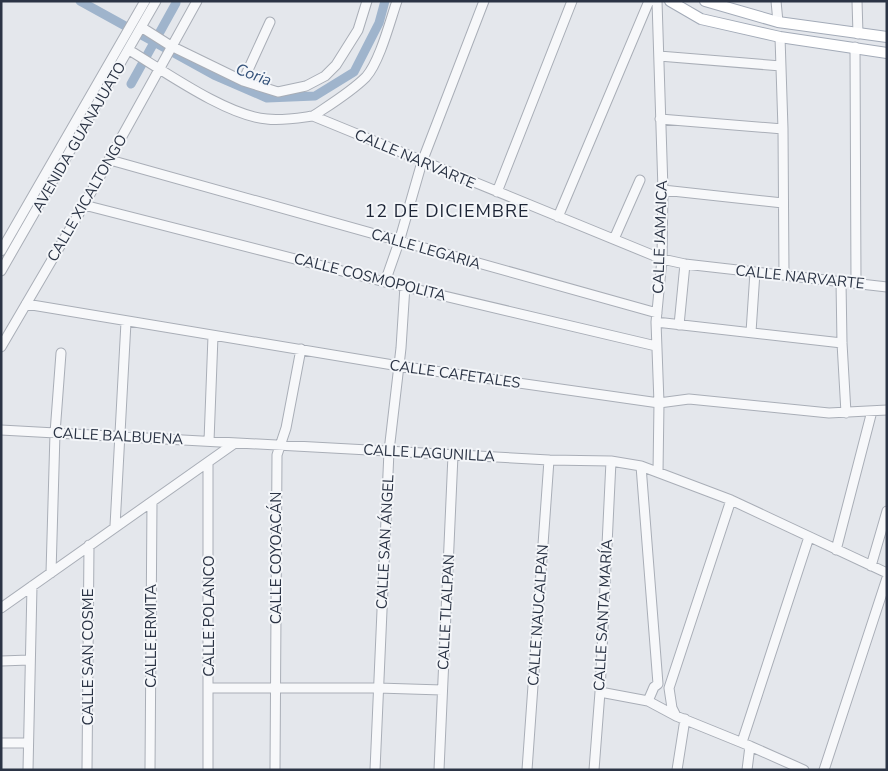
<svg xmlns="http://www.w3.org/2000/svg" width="888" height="771" font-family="'Nunito Sans',sans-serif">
  <rect width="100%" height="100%" fill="#e4e7ec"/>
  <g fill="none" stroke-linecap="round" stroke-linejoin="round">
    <path stroke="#9fb4cc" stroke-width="9" d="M80 1 214 75 267 98 315 96 354 72 379 23 385 1
      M131 84 176 3"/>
    <g stroke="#a9aeb7" stroke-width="11">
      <path id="minor" d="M657 1 663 190 662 259 656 322 659 403 658 472
        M776 1 778 22
        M857 1 858 34
        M141 27 171 46 243 81 278 92 306 86 325 76 336 65 358 30 367 1
        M780 37 783 129 784 275
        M855 47 856 283
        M129 50C164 71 227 116 267 119 281 121 298 118 313 116L662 259 685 264 887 287
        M659 56 781 66
        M243 81 270 22
        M313 116C331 104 351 92 366 77 380 61 390 21 397 1
        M660 119 783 129
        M110 160 657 313
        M663 190 783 203
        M497 192 572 1
        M84 205 385 282 656 346
        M558 217 649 1
        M614 239 640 180
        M1 251 145 1
        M1 271 156 1
        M385 282 399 242 422 162 484 1
        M841 282 842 343 846 413
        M26 304 399 366 659 403 689 399 829 413 887 410
        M656 322 842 343
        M679 325 685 264
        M751 332 755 272
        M1 347 84 205 197 1
        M1 430 549 460 611 461 641 466 731 500 887 573
        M209 441 213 336
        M208 462V770
        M641 466 658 684 654 687 648 701 676 716 750 746 804 770
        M115 526 126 322
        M836 550 872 411
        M871 566 887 511
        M51 573 55 433 61 353
        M1 608 235 443
        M1 661 29 660
        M209 688H378L442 690
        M600 692 648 701
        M676 716 672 708 669 688 731 500
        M742 742 809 537
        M1 743H28
        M28 770 32 586
        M87 770 89 545
        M150 770 152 502
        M275 770 277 455 286 428 301 349
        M375 770 389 451 401 348 405 286
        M439 770 453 455
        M527 770 549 460
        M594 770 600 692 611 461
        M677 770 685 719
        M747 770 750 746
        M824 770 887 578"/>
    </g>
    <g stroke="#a3abb8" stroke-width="12">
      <path id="major" d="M670 1 701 19 780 37 887 53
        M705 1 778 22 887 37"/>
    </g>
    <use href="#minor" stroke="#f7f8fa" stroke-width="9"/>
    <use href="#major" stroke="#fff" stroke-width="10"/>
  </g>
  <g text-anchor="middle" stroke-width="4" stroke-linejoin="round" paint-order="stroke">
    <g font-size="15" fill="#2b3445" stroke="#f4f6f9">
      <text transform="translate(79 137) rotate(-60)" y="5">AVENIDA GUANAJUATO</text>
      <text transform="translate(415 159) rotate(23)" y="5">CALLE NARVARTE</text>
      <text transform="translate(87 198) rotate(-60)" y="5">CALLE XICALTONGO</text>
      <text transform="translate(660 237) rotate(-88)" y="5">CALLE JAMAICA</text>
      <text transform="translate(426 249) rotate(16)" y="5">CALLE LEGARIA</text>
      <text transform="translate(370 277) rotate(14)" y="5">CALLE COSMOPOLITA</text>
      <text transform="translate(800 277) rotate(6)" y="5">CALLE NARVARTE</text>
      <text transform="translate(455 374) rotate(8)" y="5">CALLE CAFETALES</text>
      <text transform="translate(118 436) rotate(3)" y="5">CALLE BALBUENA</text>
      <text transform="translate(429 453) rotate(3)" y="5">CALLE LAGUNILLA</text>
      <text transform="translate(385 542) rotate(-87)" y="5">CALLE SAN ÁNGEL</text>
      <text transform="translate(276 558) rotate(-90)" y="5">CALLE COYOACÁN</text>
      <text transform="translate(446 612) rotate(-87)" y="5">CALLE TLALPAN</text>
      <text transform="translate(538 615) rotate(-86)" y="5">CALLE NAUCALPAN</text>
      <text transform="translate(603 615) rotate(-87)" y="5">CALLE SANTA MARÍA</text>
      <text transform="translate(209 616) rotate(-90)" y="5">CALLE POLANCO</text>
      <text transform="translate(151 636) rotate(-90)" y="5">CALLE ERMITA</text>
      <text transform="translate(88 657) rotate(-90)" y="5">CALLE SAN COSME</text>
    </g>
    <g font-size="16" font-style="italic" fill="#34527a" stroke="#f4f6f9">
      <text transform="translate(254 74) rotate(20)" y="6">Coria</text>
    </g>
    <g font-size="18" letter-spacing="1" fill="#1d2536" stroke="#f4f6f9">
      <text x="447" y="217">12 DE DICIEMBRE</text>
    </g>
  </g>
  <rect width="888" height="771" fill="none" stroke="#2b3445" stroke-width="5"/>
</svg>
